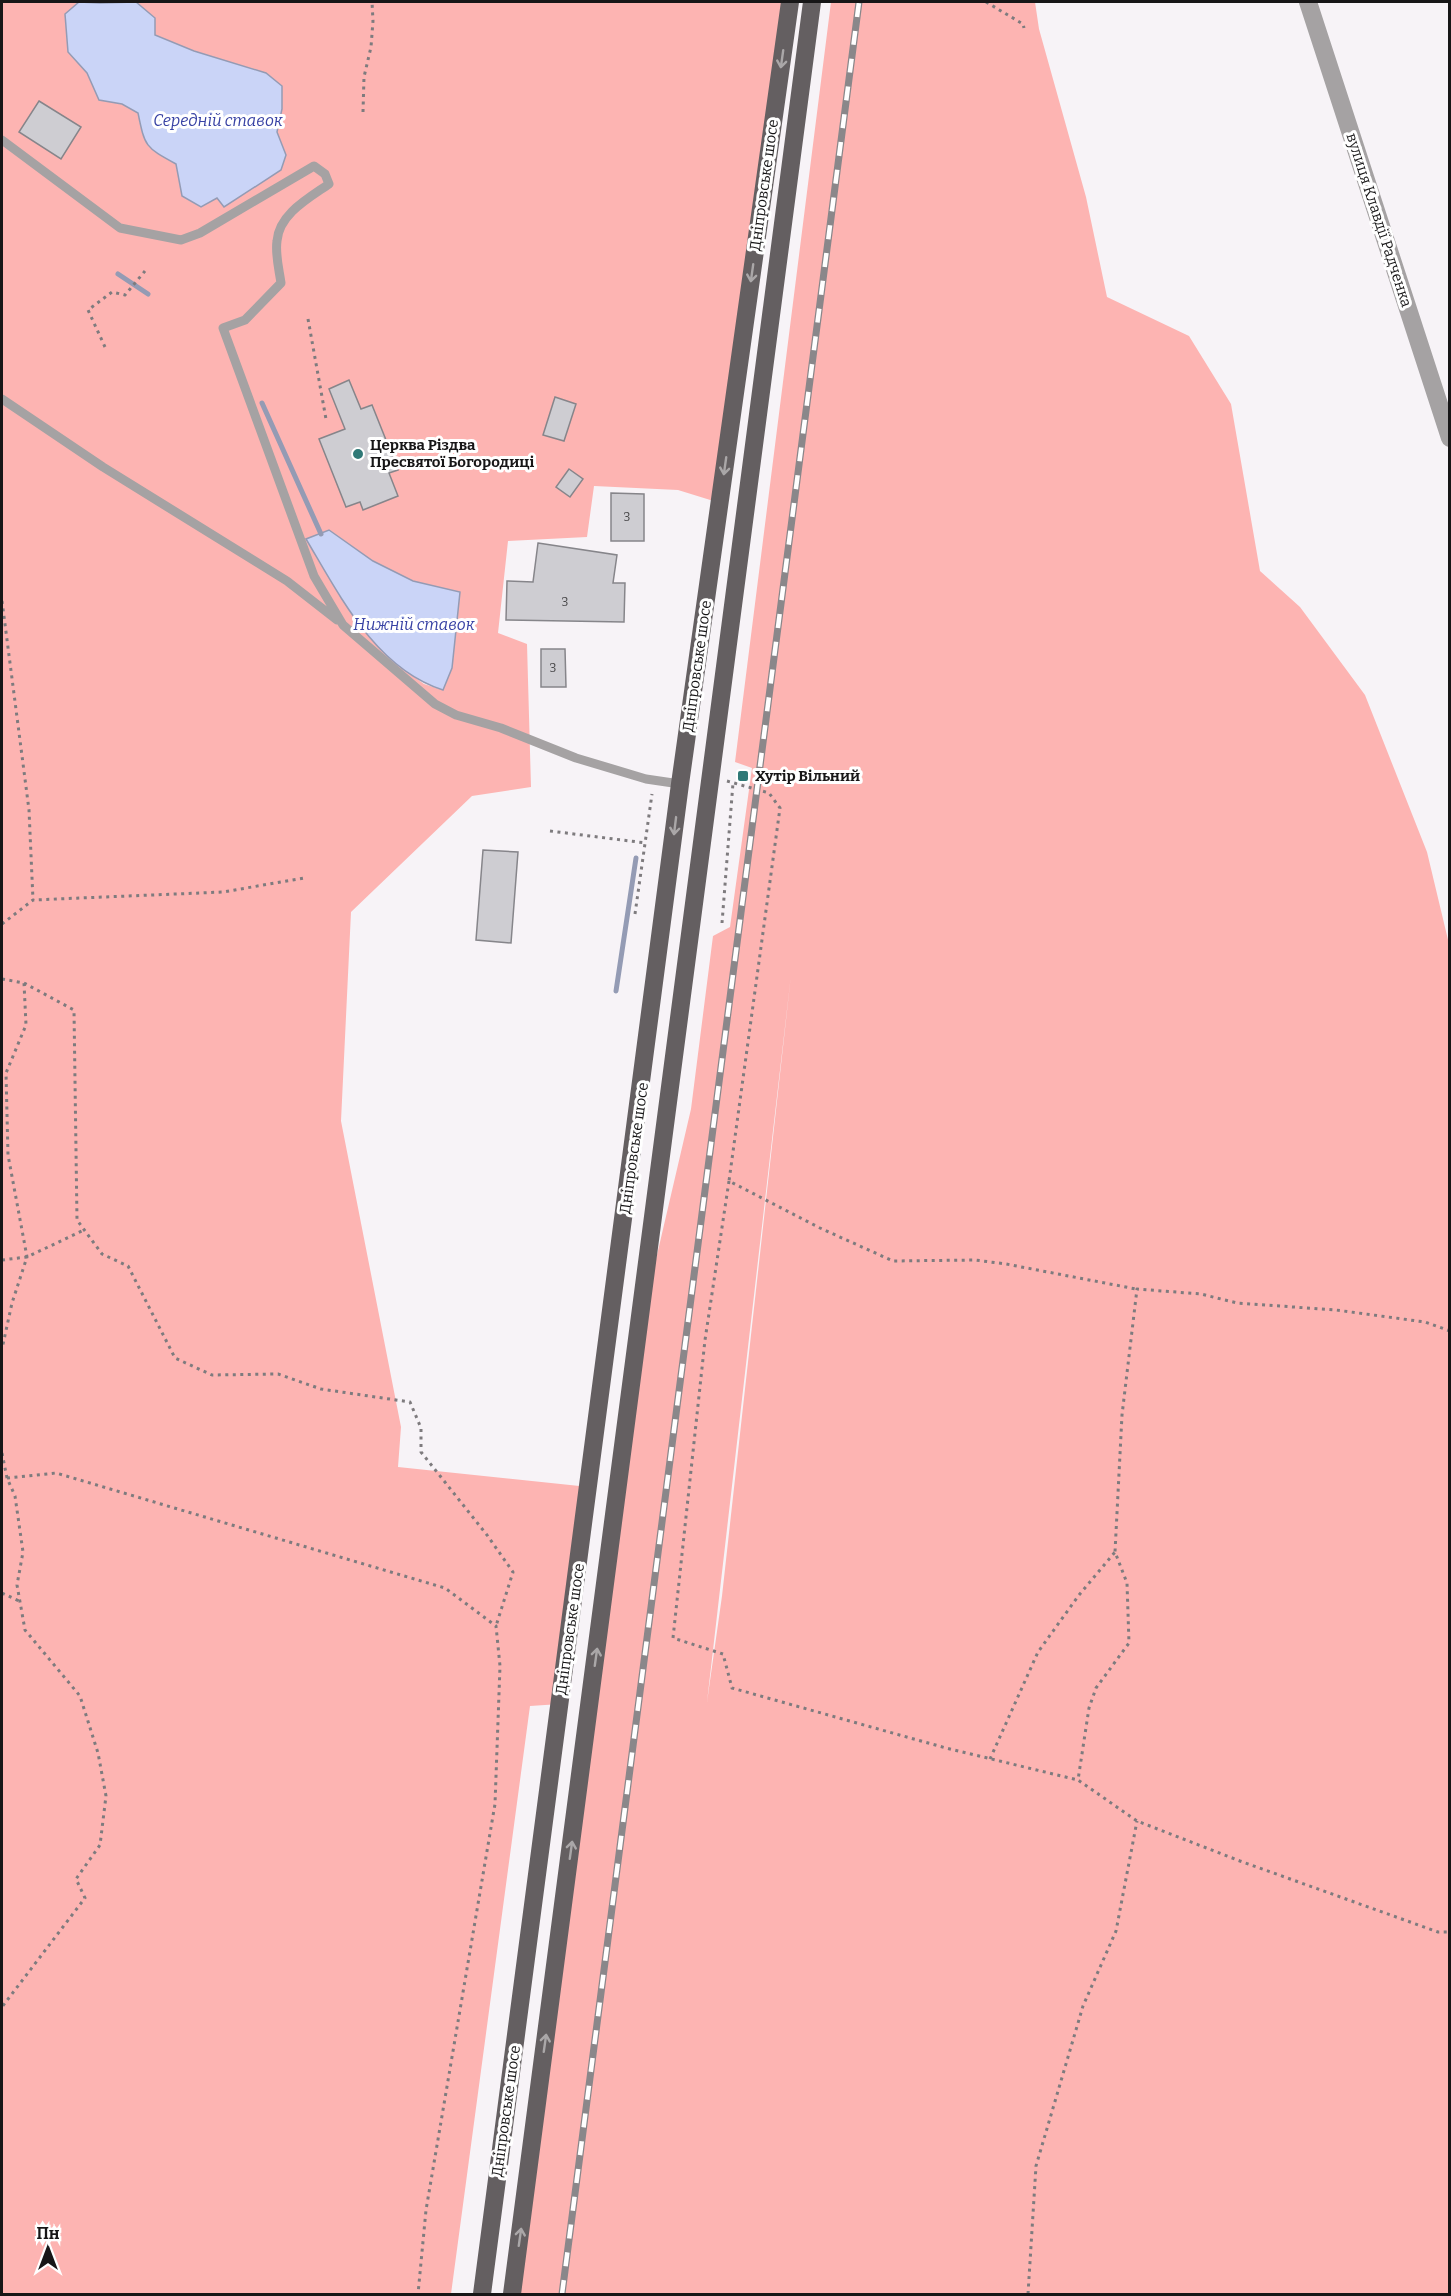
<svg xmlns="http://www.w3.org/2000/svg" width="1451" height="2296" font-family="Bitter,serif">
  <rect width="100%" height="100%" fill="#f7f3f7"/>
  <path fill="#fdb4b2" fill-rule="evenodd" d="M2 2H79L65 14 68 52 87 73 99 100 122 104 138 113C144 146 146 148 176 163L182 196 217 197 223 206 286 155 277 132 282 109 194 51 155 35V18L136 2H790L720 503 678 490 594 486 587 537 508 541 498 633 527 644 531 787 472 796 351 912 341 1121 401 1427 398 1467 589 1487 560 1704 530 1706 451 2294H2ZM329 530 373 561 413 581 459 592 443 690 424 684 390 659 321 534Z
    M831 2H1035L1039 29 1086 197 1107 297 1189 336 1231 404 1260 571 1300 607 1365 695 1427 852 1449 944V2294H512L640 1328 691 1109 713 936 730 927 752 768 735 762ZM791 975 722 1596 707 1702Z"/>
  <path fill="#cad4f7" stroke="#949bb4" stroke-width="1.5" d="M79 2 100 3 136 2 155 18V35L194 51 266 73 282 86V109L277 132 286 155 281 170 224 207 217 198 201 207 182 196 176 164C145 147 145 147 138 113L122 104 99 100 87 73 68 52 65 14Z
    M329 530 373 561 413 581 460 592 452 668 443 690C376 669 340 596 306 539Z"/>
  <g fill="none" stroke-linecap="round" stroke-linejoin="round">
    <path stroke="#949bb4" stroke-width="5" d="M118 274 148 294
      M262 403 321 534
      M616 991 636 858"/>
  </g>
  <path fill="#cecdd2" stroke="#86858a" stroke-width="1.5" d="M39 101 81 127 61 159 19 132Z
    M349 380 361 409 372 405 398 470 389 473 398 496 363 510 360 502 346 507 319 439 345 429 329 389Z
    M555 397 576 404 564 441 543 435Z
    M569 469 583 479 570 497 556 487Z
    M611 493 644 494V541H611Z
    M538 543 617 555 613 583H625L624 622 506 620 507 581 533 582Z
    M541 649H565L566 687H541Z
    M483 850 518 852 511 943 476 940Z"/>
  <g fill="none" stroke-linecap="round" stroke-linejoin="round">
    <path stroke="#7e7b7e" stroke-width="3" stroke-dasharray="3 4.5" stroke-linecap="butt" d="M986 2 1023 24 1024 28
      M363 112 364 77 371 47 373 21 372 2
      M308 319 326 419
      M105 347 88 310 112 292 125 295 145 271
      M2 601 29 810 33 900
      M727 781 769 793 780 808 729 1181 820 1228 893 1261 975 1260 1006 1264 1136 1289
      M550 831 646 843
      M635 914 652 794
      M722 923 733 783
      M2 924 33 900 223 892 304 878
      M2 979 24 983 26 1025 6 1073 8 1155 27 1257 12 1303 2 1349
      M24 983 74 1010 77 1220 102 1254 128 1266 175 1358 212 1375 278 1374 321 1389 410 1402 421 1428V1452L487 1535 513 1572 496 1626
      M729 1181 705 1340 673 1638 723 1654 732 1688 946 1748 1078 1780
      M2 1260 27 1257 84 1230
      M1450 1331 1425 1322 1336 1310 1237 1303 1201 1294 1137 1289 1122 1415 1115 1552 1127 1583 1129 1643 1096 1688 1089 1708 1078 1780 1137 1821 1240 1861 1438 1932H1450
      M2 1453 7 1478 15 1496 23 1552 17 1585 25 1630 80 1696 98 1753 106 1796 100 1845 76 1879 85 1898 2 2007
      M7 1478 56 1473 445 1588 496 1626 500 1666 495 1804 426 2210 418 2294
      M2 1593 19 1601
      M990 1759 1038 1652 1079 1595 1115 1552
      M1028 2294 1036 2166 1083 2006 1116 1931 1137 1821"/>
    <path stroke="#a5a2a3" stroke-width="9" d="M2 140 120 228 181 240 200 233 314 166 325 174 329 184C309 198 279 214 277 241 275 254 279 269 281 283L245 320 223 328 314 576 343 625 435 704 456 715 501 728 576 758 646 779 680 784
      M2 399 103 467 287 581 337 620"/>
    <path stroke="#a5a2a3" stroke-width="18" d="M1308 2 1450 438"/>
    <path stroke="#645f61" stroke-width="18" d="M482 2294 680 784 790 2
      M512 2294 812 2"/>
    <g stroke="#8a878a" stroke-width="7">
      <path id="rail" d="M562 2294 859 2"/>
    </g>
    <use href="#rail" stroke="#fff" stroke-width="4.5" stroke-dasharray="14" stroke-linecap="butt"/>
  </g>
  <defs><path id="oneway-shaft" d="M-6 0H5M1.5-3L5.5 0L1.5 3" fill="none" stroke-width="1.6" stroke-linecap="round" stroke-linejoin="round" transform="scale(1.5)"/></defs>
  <g stroke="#aaa7a8">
    <use href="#oneway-shaft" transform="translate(782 59) rotate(98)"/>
    <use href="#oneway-shaft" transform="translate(752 273) rotate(98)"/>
    <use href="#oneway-shaft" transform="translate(725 466) rotate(98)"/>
    <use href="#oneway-shaft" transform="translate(675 826) rotate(97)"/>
    <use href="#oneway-shaft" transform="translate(596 1657) rotate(-82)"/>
    <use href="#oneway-shaft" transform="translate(571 1850) rotate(-82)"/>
    <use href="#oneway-shaft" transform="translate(545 2043) rotate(-82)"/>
    <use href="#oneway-shaft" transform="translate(520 2237) rotate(-82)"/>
  </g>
  <g fill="#307977" stroke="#fff" stroke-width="2">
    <circle cx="358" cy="454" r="6"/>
    <rect x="737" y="770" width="12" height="12" rx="3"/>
  </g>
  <g text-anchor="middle" stroke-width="6" stroke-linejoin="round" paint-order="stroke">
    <g font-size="12" fill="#454446">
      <text x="627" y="521">3</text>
      <text x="565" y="606">3</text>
      <text x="553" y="672">3</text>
    </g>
    <g font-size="15" fill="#171617" stroke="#fff">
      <text transform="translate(764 185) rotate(-82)" y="5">Дніпровське шосе</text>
      <text transform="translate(1379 220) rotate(72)" y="5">вулиця Клавдії Радченка</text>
      <text transform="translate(697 666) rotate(-82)" y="5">Дніпровське шосе</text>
      <text transform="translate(634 1148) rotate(-82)" y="5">Дніпровське шосе</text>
      <text transform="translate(570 1629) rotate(-82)" y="5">Дніпровське шосе</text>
      <text transform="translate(506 2111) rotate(-82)" y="5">Дніпровське шосе</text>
    </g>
    <g font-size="15" font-weight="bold" fill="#171617" stroke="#fff" text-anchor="start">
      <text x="370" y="450">Церква Різдва<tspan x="370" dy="17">Пресвятої Богородиці</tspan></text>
      <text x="755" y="781">Хутір Вільний</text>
    </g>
    <g font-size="16" font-style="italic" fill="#3842a4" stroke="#fff">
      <text x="218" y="126">Середній ставок</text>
      <text x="414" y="630">Нижній ставок</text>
    </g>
  </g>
  <rect width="1451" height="2296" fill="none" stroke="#171617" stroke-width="6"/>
  <g transform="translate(48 2248)" stroke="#ffffff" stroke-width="4.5" paint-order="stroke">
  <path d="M0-4.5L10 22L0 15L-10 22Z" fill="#171617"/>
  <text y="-9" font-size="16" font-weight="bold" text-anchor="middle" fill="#171617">Пн</text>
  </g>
</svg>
